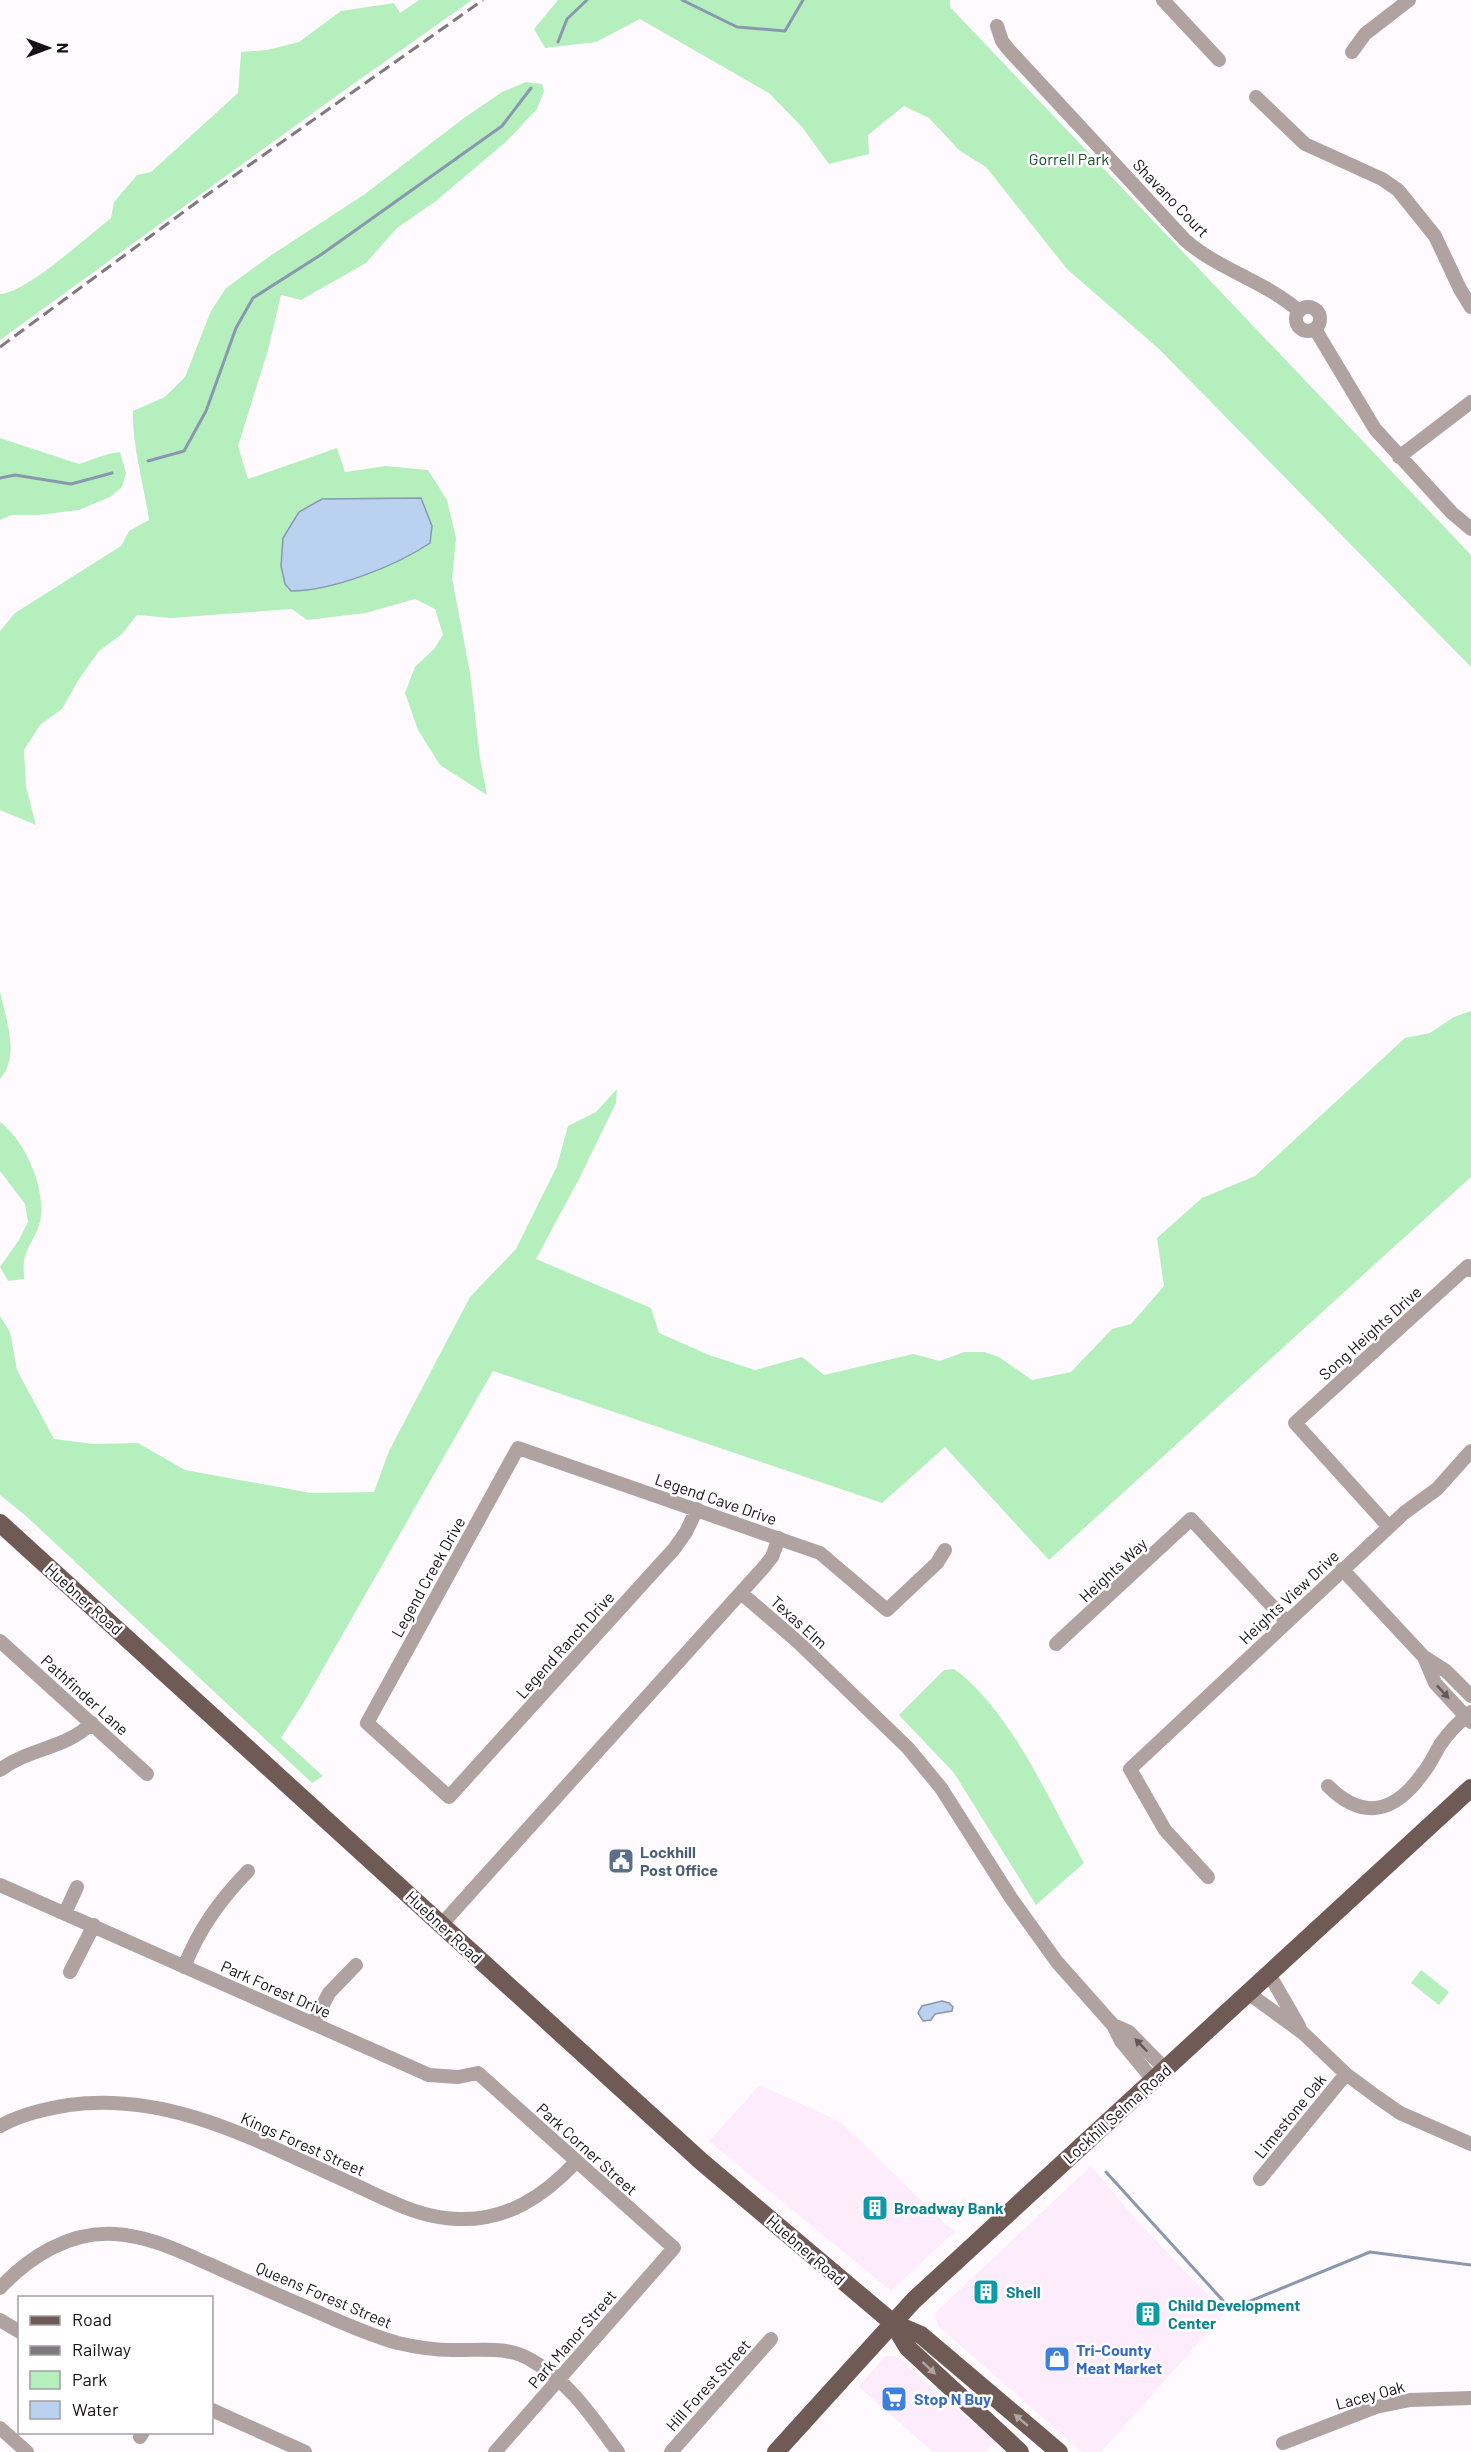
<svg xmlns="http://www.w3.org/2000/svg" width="1471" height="2452" font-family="Barlow,sans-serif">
  <rect width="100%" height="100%" fill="#fefafe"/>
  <path fill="#fdedfc" d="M760 2085 840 2122 954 2232 891 2291 709 2141Z
    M1091 2166 1139 2223 1225 2313 1101 2452H1082L938 2326 935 2313Z
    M885 2356H896L995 2441 985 2452H933L859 2387Z"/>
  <path fill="#b6efbe" d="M419 0H472L342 92 0 340V294C25 294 89 235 111 218L114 202 137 175 151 172 238 93 241 52 267 50 299 42 341 11 394 3 400 13Z
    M558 0H950V7L1471 555V667L1159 349 1067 269 986 167 960 151 929 118 904 106 868 135 869 154 829 164 802 127 769 93 640 19 596 42 545 48 534 29Z
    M526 82 542 84 544 91 537 109 508 140 436 201 397 228 366 263 301 300 281 295 268 350 238 446 248 479 337 448 345 472 386 466 428 470 447 500 456 538 452 578 470 673 480 758 487 795 440 765 418 730 405 693 415 667 434 649 443 635 435 609 415 599 366 613 307 620 292 609 171 618 137 615 122 634 99 651 79 679 62 709 40 725 24 750 26 787 36 825 0 810V631L15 613 121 546 129 531 149 520C144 484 132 447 133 411L165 397 185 377 211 311 226 288 270 256 365 194 464 118 502 92Z
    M0 438 79 464 108 454 120 452 126 473 122 487 110 497 79 510 39 515H12L0 520Z
    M0 991C5 1018 21 1055 0 1079Z
    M1471 1011V1177L1049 1560 945 1447 882 1503 493 1371 304 1702 281 1738 323 1776 312 1783 26 1516 0 1495V1316L10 1332 17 1370 54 1439 94 1444 138 1443 185 1470 311 1493 374 1492 389 1451 470 1297 516 1249 557 1166 568 1126 596 1112 617 1089 616 1103 579 1179 536 1259 651 1308 659 1333 709 1355 755 1370 802 1357 824 1375 913 1354 940 1361 964 1352H984L999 1357 1032 1380 1071 1372 1112 1329 1131 1324 1164 1286 1157 1238 1202 1198 1255 1176 1405 1038 1430 1033 1454 1017Z
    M0 1122C25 1140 47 1190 40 1222 37 1234 29 1244 25 1256 23 1263 24 1272 24 1279L8 1281 0 1267 19 1240 28 1222 25 1204 0 1171Z
    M954 1669C1010 1709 1050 1802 1084 1863L1036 1905 954 1773 899 1715 944 1670Z
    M1421 1970 1449 1992 1439 2005 1411 1983Z"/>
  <path fill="#bad2f0" stroke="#8998af" stroke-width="1.5" d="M421 498 432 526 430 543C396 566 332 591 291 591L285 584 281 566 283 538 299 512 322 499Z
    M942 2001 949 2003 953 2007 952 2011 935 2014 931 2020 923 2021 918 2013 922 2006Z"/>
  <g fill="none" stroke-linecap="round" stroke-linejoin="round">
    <path stroke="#8998af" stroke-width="3" d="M682 0 737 27 785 31 803 0
      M558 42 567 19 587 0
      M148 461 184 451 206 411 236 328 253 298 322 254 502 126 531 88
      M0 478 15 475 71 484 112 473
      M1106 2172 1227 2305 1236 2307 1370 2252 1471 2265"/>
    <path stroke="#afa2a0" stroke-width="14" d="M1163 0 1219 60
      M997 26 1002 41 1009 50 1185 240C1219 270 1265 281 1299 311
      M1352 52 1365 34 1409 0
      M1256 97 1305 144 1382 179 1398 190 1435 236 1460 289 1471 307
      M1296 319a12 12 0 1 1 24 0a12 12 0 1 1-24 0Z
      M1315 329 1375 429 1452 513 1471 529
      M1399 457 1471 402
      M697 1509 686 1532 674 1549 449 1797 367 1723 518 1448 820 1553 887 1610 937 1563 945 1550
      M1389 1527 1295 1423 1468 1266 1471 1270
      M1342 1569 1424 1657 1446 1671 1471 1696
      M741 1593 798 1642 908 1748 941 1788 1011 1898 1057 1962 1113 2025 1121 2041 1154 2081
      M0 1641 147 1774
      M1056 1644 1191 1519 1287 1622
      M1424 1657 1435 1683 1471 1722
      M0 1770C30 1747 64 1750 92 1723
      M1328 1786C1363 1821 1395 1813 1423 1773 1430 1765 1434 1755 1440 1745 1448 1733 1460 1721 1471 1712
      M1208 1877 1165 1830 1130 1769 1404 1513 1437 1489 1471 1451
      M0 1885 429 2075 458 2077 478 2073 674 2248 495 2452
      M65 1913 77 1887
      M441 1925 764 1567 772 1557 779 1538
      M184 1967C199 1929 220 1900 248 1871
      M70 1972 94 1925
      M1269 1974 1299 2026
      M1248 1993 1303 2033 1346 2074 1377 2097 1400 2113 1471 2144
      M313 2024 329 1993 356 1965
      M1113 2025 1129 2032 1166 2070
      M0 2126C22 2114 45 2109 69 2105 173 2091 264 2145 355 2185 388 2200 420 2218 458 2219 507 2221 544 2196 576 2162
      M1260 2179 1346 2074
      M0 2288C29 2257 69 2231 115 2234 149 2236 179 2251 209 2264 244 2280 278 2295 313 2310 341 2322 368 2335 398 2343 415 2347 434 2350 452 2350 479 2351 506 2345 531 2360 569 2381 593 2418 618 2452
      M0 2320 20 2332
      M212 2410 305 2452
      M0 2428 27 2452
      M140 2437 143 2432
      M1283 2443 1376 2407 1410 2400 1471 2398
      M671 2452 771 2339"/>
    <path stroke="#6f5a55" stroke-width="18" d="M0 1523 702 2162 893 2323 921 2335 1059 2452
      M893 2323 908 2348 1020 2452
      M776 2452 914 2300 1471 1788"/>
    <path stroke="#7e797e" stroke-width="3" stroke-dasharray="12 6" stroke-linecap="butt" d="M0 347 197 202 483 0"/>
  </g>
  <defs><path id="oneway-solid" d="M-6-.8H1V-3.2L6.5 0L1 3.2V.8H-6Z" transform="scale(1.5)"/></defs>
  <g fill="#62585b">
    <use href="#oneway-solid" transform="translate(1443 1692) rotate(47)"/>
    <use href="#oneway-solid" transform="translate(1141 2045) rotate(-134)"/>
  </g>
  <g fill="#b0a4a2">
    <use href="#oneway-solid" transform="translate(929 2368) rotate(43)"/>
    <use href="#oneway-solid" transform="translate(1021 2420) rotate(-140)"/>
  </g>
  <defs>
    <g id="civic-square" transform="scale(1.35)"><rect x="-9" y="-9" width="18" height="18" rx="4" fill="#5c6f8a" stroke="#fff"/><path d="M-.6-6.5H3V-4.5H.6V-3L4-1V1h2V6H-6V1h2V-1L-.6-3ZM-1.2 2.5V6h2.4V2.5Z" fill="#fff"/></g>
    <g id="building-square" transform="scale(1.35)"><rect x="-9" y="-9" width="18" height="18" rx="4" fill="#0f9aa8" stroke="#fff"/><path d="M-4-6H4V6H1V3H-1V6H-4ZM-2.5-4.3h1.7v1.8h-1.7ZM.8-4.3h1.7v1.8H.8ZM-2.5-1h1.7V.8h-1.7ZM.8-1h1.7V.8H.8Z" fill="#fff"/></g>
    <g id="shop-square" transform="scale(1.35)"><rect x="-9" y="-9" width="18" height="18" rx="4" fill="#3f7fe0" stroke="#fff"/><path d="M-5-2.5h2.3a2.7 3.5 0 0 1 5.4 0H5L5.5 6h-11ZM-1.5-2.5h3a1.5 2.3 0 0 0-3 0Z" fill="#fff"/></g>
    <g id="supermarket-square" transform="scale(1.35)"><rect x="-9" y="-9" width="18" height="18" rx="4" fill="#3f7fe0" stroke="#fff"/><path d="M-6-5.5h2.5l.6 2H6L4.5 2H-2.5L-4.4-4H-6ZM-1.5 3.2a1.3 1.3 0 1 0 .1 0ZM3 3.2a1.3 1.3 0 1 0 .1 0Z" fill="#fff"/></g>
  </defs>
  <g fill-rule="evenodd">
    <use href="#civic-square" x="621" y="1861"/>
    <use href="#building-square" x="875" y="2208"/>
    <use href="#building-square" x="986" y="2292"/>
    <use href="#building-square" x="1148" y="2314"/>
    <use href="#shop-square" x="1057" y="2359"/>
    <use href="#supermarket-square" x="894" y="2399"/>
  </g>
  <g text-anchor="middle" stroke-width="5" stroke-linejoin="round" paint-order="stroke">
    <g font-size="16" fill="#165025" stroke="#fff">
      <text x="1069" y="165">Gorrell Park</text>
    </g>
    <g font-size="16" fill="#160f16" stroke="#fff">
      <text transform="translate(1171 198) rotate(46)" y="6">Shavano Court</text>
      <text transform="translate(1370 1333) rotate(-42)" y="6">Song Heights Drive</text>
      <text transform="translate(716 1499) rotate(19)" y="6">Legend Cave Drive</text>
      <text transform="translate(1113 1570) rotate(-43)" y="6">Heights Way</text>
      <text transform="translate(428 1577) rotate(-61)" y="6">Legend Creek Drive</text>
      <text transform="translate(1289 1597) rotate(-43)" y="6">Heights View Drive</text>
      <text transform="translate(84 1599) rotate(42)" y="6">Huebner Road</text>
      <text transform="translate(799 1622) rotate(42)" y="6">Texas Elm</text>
      <text transform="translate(565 1645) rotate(-48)" y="6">Legend Ranch Drive</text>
      <text transform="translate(85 1695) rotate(42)" y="6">Pathfinder Lane</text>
      <text transform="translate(444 1927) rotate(43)" y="6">Huebner Road</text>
      <text transform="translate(276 1989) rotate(24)" y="6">Park Forest Drive</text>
      <text transform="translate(1117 2114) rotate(-42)" y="6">Lockhill Selma Road</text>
      <text transform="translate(1290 2116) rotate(-51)" y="6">Limestone Oak</text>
      <text transform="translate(303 2144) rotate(24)" y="6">Kings Forest Street</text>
      <text transform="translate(587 2149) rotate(42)" y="6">Park Corner Street</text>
      <text transform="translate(806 2250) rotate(41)" y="6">Huebner Road</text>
      <text transform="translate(324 2295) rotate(23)" y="6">Queens Forest Street</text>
      <text transform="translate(572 2339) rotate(-49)" y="6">Park Manor Street</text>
      <text transform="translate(708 2385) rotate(-48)" y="6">Hill Forest Street</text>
      <text transform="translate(1370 2395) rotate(-15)" y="6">Lacey Oak</text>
    </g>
    <g font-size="16" font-weight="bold" fill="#4e5e75" stroke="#fff" text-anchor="start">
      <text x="640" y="1858">Lockhill<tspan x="640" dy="18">Post Office</tspan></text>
    </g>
    <g font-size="16" font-weight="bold" fill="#0d838f" stroke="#fff" text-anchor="start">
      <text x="894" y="2214">Broadway Bank</text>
      <text x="1006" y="2298">Shell</text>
      <text x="1168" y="2311">Child Development<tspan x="1168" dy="18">Center</tspan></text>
    </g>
    <g font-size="16" font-weight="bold" fill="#366cbe" stroke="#fff" text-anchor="start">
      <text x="1076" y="2356">Tri-County<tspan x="1076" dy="18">Meat Market</tspan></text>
      <text x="914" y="2405">Stop N Buy</text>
    </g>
  </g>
  <rect x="18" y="2296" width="195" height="138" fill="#ffffff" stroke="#a29fa2" stroke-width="1.5"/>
  <rect x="30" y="2316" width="30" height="9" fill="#6f5a55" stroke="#a29fa2" stroke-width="1.5"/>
  <text x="72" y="2326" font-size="18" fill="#160f16">Road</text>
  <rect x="30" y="2346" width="30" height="9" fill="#7e797e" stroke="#a29fa2" stroke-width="1.5"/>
  <text x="72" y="2356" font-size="18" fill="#160f16">Railway</text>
  <rect x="30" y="2371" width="30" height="18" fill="#b6efbe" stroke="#a29fa2" stroke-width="1.5"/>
  <text x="72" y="2386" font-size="18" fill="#160f16">Park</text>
  <rect x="30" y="2401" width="30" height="18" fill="#bad2f0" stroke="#a29fa2" stroke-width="1.5"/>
  <text x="72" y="2416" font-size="18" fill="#160f16">Water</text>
  <g transform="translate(48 48) rotate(90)" stroke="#ffffff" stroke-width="4.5" paint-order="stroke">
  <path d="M0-4.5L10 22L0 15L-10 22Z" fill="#160f16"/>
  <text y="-9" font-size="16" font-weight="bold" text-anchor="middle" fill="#160f16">N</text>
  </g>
</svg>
